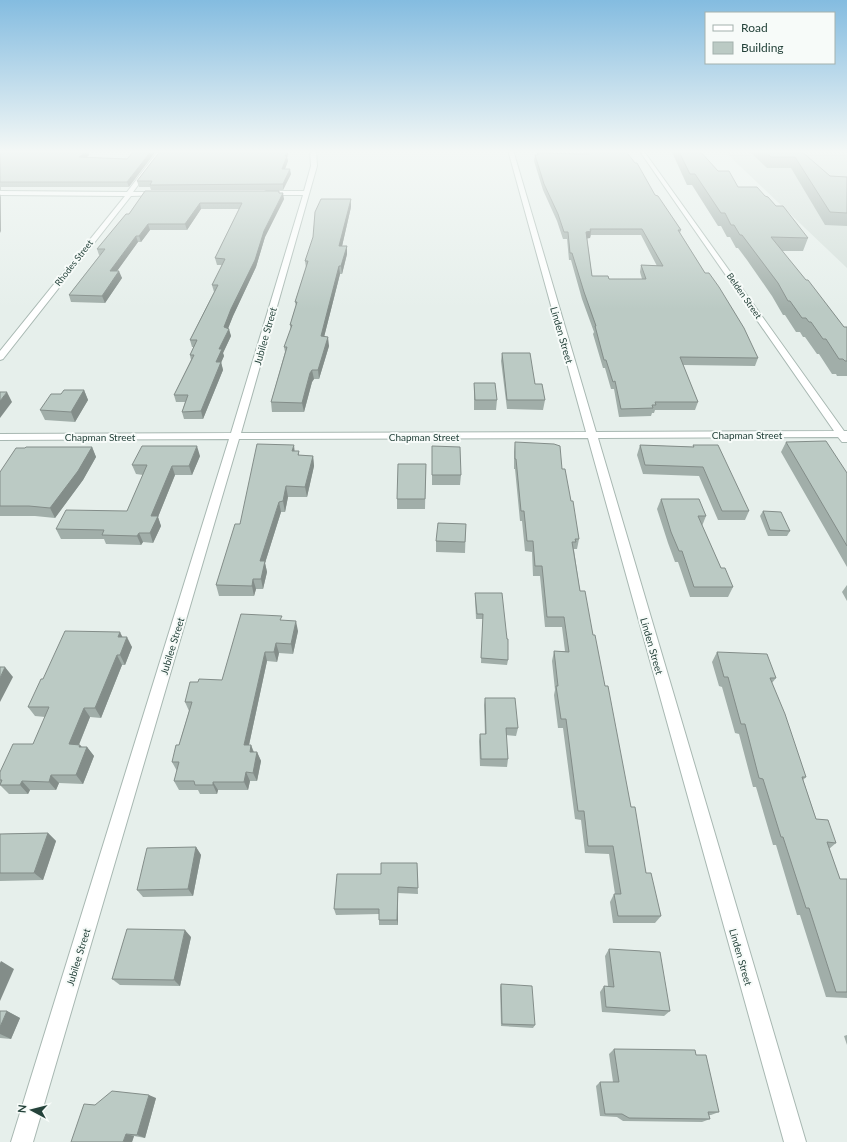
<svg xmlns="http://www.w3.org/2000/svg" width="847" height="1142" font-family="Lato,sans-serif">
  <rect width="100%" height="100%" fill="#e6efeb"/>
  <path fill="#d4dfda" d="M723 150H847V268Z"/>
  <g fill="none" stroke-linecap="round" stroke-linejoin="round">
    <g stroke="#a8b8b2" stroke-width="2">
      <path id="minor" d="M159 150H164L133 192H160L163 194 162 195 131 196 3 359 0 360V351L125 196 0 195V191L127 192Z
        M310 150H316L317 166 241 433 586 432 508 150H513L596 432 834 431 639 150H643L844 431H847V442H842L838 437 598 438 806 1142H784L588 438 239 439 33 1142H11L229 439 0 440V434L231 433 303 195H266L263 193 266 191H304L311 166Z"/>
    </g>
    <use href="#minor" fill="#fff" fill-rule="evenodd"/>
  </g>
  <path fill="#a1aea9" fill-rule="evenodd" d="M0 150H88L89 155 86 158 127 159 129 187H1V190H0Z
    M587 150 655 195 681 230 680 233 758 358 755 366 683 365 698 402 695 410H655L654 413H652L651 416 619 417 614 389H611L605 368H603L593 334 594 332 582 299 571 260H569L567 239H563L557 221 543 190 534 161 535 155H537V153L586 154ZM591 235H641L657 266 641 265 640 272 642 279H609L592 276 587 238H590Z
    M671 150H699L718 171 738 187 765 196 776 206 808 238 803 251H782L844 327H847V376H837L836 374H832L819 354H817L805 337H803L800 332H796L785 315H783L772 296 747 260 738 248H736L730 237H727L721 226H718L692 185H687Z
    M748 150H800L830 176 847 177V226L825 225 791 168H767Z
    M288 154 287 157 288 161 285 169 291 174 283 190H151L150 187H139L137 181Z
    M145 191 279 193 284 199 265 237 256 267 233 316 228 328 231 336 223 353 224 356 221 362 223 370 203 419H184L182 412 185 402H176L174 395 191 360 190 355 194 347H192L190 340 214 292 212 285 222 265H217L215 258 239 209H201L187 230H150L141 242H138L117 271 122 278 105 303 71 302 69 295 100 255H99L97 249 129 214Z
    M351 207 342 246 347 254 342 274H340L324 337 329 346 319 379H314L312 382 304 412H272L271 402 285 352 284 347 291 331 290 325 296 306 295 302 306 268 305 261Z
    M502 353 535 384 545 400 543 410 507 409 501 361Z
    M474 383 497 400 496 410H474Z
    M84 390 88 400 75 422 45 420 40 410Z
    M515 442 562 469 571 501 579 539 577 549H574V550L580 591 593 635 631 807 646 873 661 916 655 923H613L610 902 614 894H615L609 854 585 853 581 820 575 819 563 728H558L554 695 555 690 552 661 554 651H565L562 627H545L540 576H533L532 552 525 551 522 521H520L515 469H514V452Z
    M786 442 847 473V567L781 452Z
    M640 445 693 447V445L749 511 745 520H718L699 476 643 474 637 455Z
    M432 446 461 475 460 485H432Z
    M92 447 96 457 83 480 55 518 35 516H0V472Z
    M295 451H299V455L313 456 314 466 307 497H288L285 512H281L265 563 267 572 263 589H256L254 596H219L216 585 240 524Z
    M200 456 192 475H175L158 517 161 526 153 543 143 542 141 545 106 544 104 539H61L56 529 127 511 143 475 136 474 132 465Z
    M426 464 425 509H397V499Z
    M661 499 706 516 702 526 721 568 733 587 728 597H690L678 562H675L668 543 657 509Z
    M763 511 790 531 787 536H768L760 516Z
    M466 524 465 553 436 552V541Z
    M847 585V601L842 592Z
    M475 593 508 660 507 665 481 663 483 619H476L475 598Z
    M283 620 298 631 293 654 279 653 277 662 267 661 249 745H251L254 752H257L261 761 257 781H250L248 790H218L217 794H200L198 790H179L174 781 177 771 172 762 179 745 189 711 185 702 198 682 222 680Z
    M122 637 132 647 125 665H122L101 718 90 717 79 745H80L82 747H87L94 756 83 784 59 783 56 790H30L28 794H9L0 785V772L33 744 45 717 35 716 28 707 43 679Z
    M717 652 776 678 772 683 806 777 803 780 816 819 836 843 829 849 840 879H847V998L826 997 800 915H797L776 845H773L756 787H753L739 734 735 733 722 687 719 686 712 662Z
    M485 698 518 728 516 736 506 735 508 759 507 767 480 766 479 741 480 734H485L484 705Z
    M48 833 56 841 43 880 0 881V834Z
    M196 847 201 855 193 896 143 897 137 890Z
    M417 863 418 894 398 893V925H379V914L336 915 334 909 381 874Z
    M191 937 180 986 120 985 112 979Z
    M609 949 670 1011 664 1016 602 1012 600 992 604 986H608L605 956Z
    M501 984 535 1025 533 1028 501 1026 500 987Z
    M0 1011H7L20 1018 11 1039 0 1038Z
    M847 1035V1045L844 1036Z
    M614 1049 696 1055 719 1112 711 1115H709L710 1119 702 1122 623 1121 617 1117 600 1116 596 1086 600 1082H613L609 1054Z
    M156 1098 145 1138 134 1136 132 1142 95 1105Z"/>
  <path fill="#838d89" d="M88 150 89 155 81 163 79 157Z
    M152 150H157L129 187 127 182Z
    M288 150V154L287 157 288 161 283 174 282 169Z
    M290 169 291 174 283 190V184Z
    M283 193 284 199 265 237 256 267 233 316 226 334 224 327 231 309 264 231Z
    M0 194 1 197V233L0 231Z
    M351 199V207L340 255 339 246Z
    M200 203 201 209 187 230 185 224Z
    M148 224 150 230 141 242 139 236Z
    M591 231 590 238 585 239 586 232Z
    M136 236 138 242 112 278 110 271Z
    M347 246V254L342 274 341 266Z
    M339 266 340 274 322 345 321 336Z
    M119 271 122 278 105 303 102 296Z
    M229 329 231 336 223 353 224 356 218 370 216 362 219 349Z
    M328 337 329 346 319 379 318 370Z
    M221 362 223 370 203 419 201 411Z
    M312 370 314 379 312 382 304 412 302 403 310 373Z
    M84 390 88 400 75 422 71 412Z
    M7 392 12 402 0 418V401Z
    M294 445 295 455 292 451Z
    M197 446 200 456 192 475 189 466Z
    M92 447 96 457 83 480 55 518 50 508Z
    M313 456 314 466 307 497 305 487Z
    M172 466 175 475 158 517 161 526 153 543 150 533 151 516Z
    M286 486 288 497 285 512 283 501Z
    M279 502 281 512 265 563 267 572 263 589 261 579 260 561Z
    M139 533 143 542 141 545 137 536Z
    M253 579 256 589 254 596 252 586Z
    M296 621 298 631 293 654 291 644Z
    M120 632 125 642 118 637Z
    M127 637 132 647 125 665 120 655Z
    M276 643 279 653 277 662 274 652Z
    M265 652 267 661 247 754 244 745Z
    M117 655 122 665 101 718 95 708Z
    M5 667 13 677 0 702V678Z
    M84 708 90 717 75 754 69 744Z
    M80 745 85 752 87 747 94 756 83 784 76 775 79 747Z
    M251 745 254 754 250 752Z
    M257 752 261 761 257 781 253 773Z
    M246 772 250 781 248 790 244 782Z
    M51 775 59 783 56 790 49 782Z
    M22 781 30 790 28 794 20 785Z
    M213 782 218 790 217 794 213 785Z
    M48 833 56 841 43 880 34 873Z
    M196 847 201 855 193 896 188 889Z
    M398 887V925L397 920Z
    M185 930 191 937 180 986 174 980Z
    M1 961 14 969 0 1001V963Z
    M7 1011 20 1018 11 1039 0 1034V1027Z
    M149 1095 156 1098 145 1138 137 1135Z
    M126 1134 134 1136 132 1142H123Z"/>
  <path fill="#bbcac4" stroke="#838d89" fill-rule="evenodd" d="M0 150H88L79 157 127 159 135 150H152L127 182H0Z
    M161 150H288L285 156H287L282 169H290L283 184 150 185 152 181H137Z
    M587 150H625L635 163H637L655 195 658 196 681 230H678L705 273H709L719 287 744 328 758 358 680 357 698 402H655L656 405H652L653 408 621 409 615 381 613 382 606 360H604L595 326H596L584 292 572 253H570L568 232H564L558 214 544 184 535 155H538L537 153 589 154ZM590 229H642L663 266 641 265 646 279H609L608 276H592L586 232 591 231Z
    M678 150H699L718 171H729L738 187H757L765 196 768 197 776 206H783L808 238 771 237 806 280H808L844 327H847V361H845L843 359H839L826 339H823L811 322H809L806 318H802L790 301H788L778 283 742 235H740L734 225H731L725 213H721L695 174H690Z
    M763 150H800L830 176 847 177V213L830 212 795 157H771Z
    M145 191H279V193H283L264 231 255 260 231 309 224 327 229 329 219 349H222L216 362H221L201 411 182 412 188 395H174L194 355H190L197 340H190L218 285H212L225 259 215 258 242 203H200L185 224H148L139 236H136L110 271H119L102 296 69 295 105 249H97L126 214H129Z
    M321 199H351L339 246H347L341 266H339L321 336 328 337 318 370H312L310 373 302 403 271 402 287 347H284L292 325H290L297 302H295L308 261H305L313 237 315 212Z
    M502 353H530L535 384H542L545 400H507Z
    M474 383H495L497 400H475Z
    M64 390H84L71 412 40 410 51 394H61Z
    M0 392H7L0 401Z
    M826 441 847 473V546L786 442Z
    M515 442 554 444 560 446 562 469H565L571 501H573L579 539H575L576 542H572L580 591H585L593 635H595L605 686H608L631 807H635L646 873H651L661 916H618L614 894H621L613 846H588L584 811H578L566 719H561L556 686H558L554 651 569 652 564 617H547L542 566H535L533 541H527L524 511H521L516 459H515Z
    M257 444 294 445 292 451H299L298 455 313 456 305 487 286 486 283 501 279 502 260 561H265L261 579H253L252 586 216 585 235 524H240Z
    M640 445 694 447 693 445H718L749 511H722L703 467 645 465Z
    M142 446H197L189 466H172L151 516H158L150 533H139L137 536 102 535 104 530 56 529 66 510 127 511 147 465H132Z
    M432 446 460 447 461 475H432Z
    M26 447H92L78 471 50 508 29 506H0V472L16 448H25Z
    M398 464H426L425 499H397Z
    M661 499H699L706 516H698L721 568H725L733 587H694L682 551H679L671 532Z
    M763 511 781 512 790 531 770 530Z
    M438 523 466 524 465 542 436 541Z
    M475 593H502L507 639H508V660L481 658 483 614H477Z
    M241 614 282 616 280 620 296 621 291 644 276 643 274 652H265L244 745H251L250 752H257L253 773 246 772 244 782H213V785H195L194 781H174L179 762H172L176 745H179L192 702H185L190 682H198L199 679 222 680Z
    M65 631 120 632 118 637H127L120 655H117L95 708H84L69 744 80 745 79 747H87L76 775H51L49 782 22 781 20 785H0L2 780H0V772L13 744H33L49 707H28L41 679H43Z
    M717 652 767 654 776 678H770L785 714 806 777H802L816 819 828 820 836 843 827 842 840 879H847V992H836L809 908H806L783 837H781L763 779 759 778 745 724H741L728 677H724Z
    M0 667H5L0 678Z
    M485 698H515L518 728H506L508 759H481L480 734H486Z
    M48 833 34 873H0V834Z
    M196 847 188 889 137 890 147 848Z
    M381 863H417L418 888 398 887 397 920H379V909H334L337 874H381Z
    M127 929 185 930 174 980 112 979Z
    M609 949 660 952 670 1011 606 1007 604 986 614 987Z
    M501 984 532 986 535 1025 502 1024Z
    M0 1011H7L0 1027Z
    M614 1049 695 1050 696 1055H706L719 1112H708L710 1119 629 1118 622 1114H605L600 1082H619Z
    M112 1091 149 1095 137 1135 126 1134 123 1142H71L84 1104 95 1105Z"/>
  <linearGradient id="sky" x2="0" y2="1"><stop stop-color="#84bce0"/><stop offset="0.49" stop-color="#f4f8f6"/><stop offset="1" stop-color="#f4f8f6" stop-opacity="0"/></linearGradient>
  <rect width="847" height="309" fill="url(#sky)"/>
  <g text-anchor="middle" stroke-width="4" stroke-linejoin="round" paint-order="stroke">
    <g font-size="9" fill="#24423a" stroke="#f7fbf9">
      <text transform="translate(74 263) rotate(-52)" y="3">Rhodes Street</text>
      <text transform="translate(744 296) rotate(55)" y="3">Belden Street</text>
    </g>
    <g font-size="10" fill="#24423a" stroke="#f7fbf9">
      <text transform="translate(562 335) rotate(74)" y="4">Linden Street</text>
      <text transform="translate(265 336) rotate(-74)" y="4">Jubilee Street</text>
      <text x="747" y="439">Chapman Street</text>
      <text x="100" y="441">Chapman Street</text>
      <text x="424" y="441">Chapman Street</text>
      <text transform="translate(172 646) rotate(-73)" y="4">Jubilee Street</text>
      <text transform="translate(652 646) rotate(74)" y="4">Linden Street</text>
      <text transform="translate(78 957) rotate(-73)" y="4">Jubilee Street</text>
      <text transform="translate(741 957) rotate(74)" y="4">Linden Street</text>
    </g>
  </g>
  <rect x="705" y="12" width="130" height="52" fill="#f7fbf9" stroke="#a3b1ad"/>
  <rect x="713" y="25" width="20" height="6" fill="#ffffff" stroke="#a3b1ad"/>
  <text x="741" y="32" font-size="12" fill="#24423a">Road</text>
  <rect x="713" y="42" width="20" height="12" fill="#bbcac4" stroke="#a3b1ad"/>
  <text x="741" y="52" font-size="12" fill="#24423a">Building</text>
  <g transform="translate(32 1110) rotate(277)" stroke="#f7fbf9" stroke-width="3" paint-order="stroke">
  <path d="M0-3L7 15L0 10L-7 15Z" fill="#24423a"/>
  <text y="-6" font-size="11" font-weight="bold" text-anchor="middle" fill="#24423a">N</text>
  </g>
</svg>
